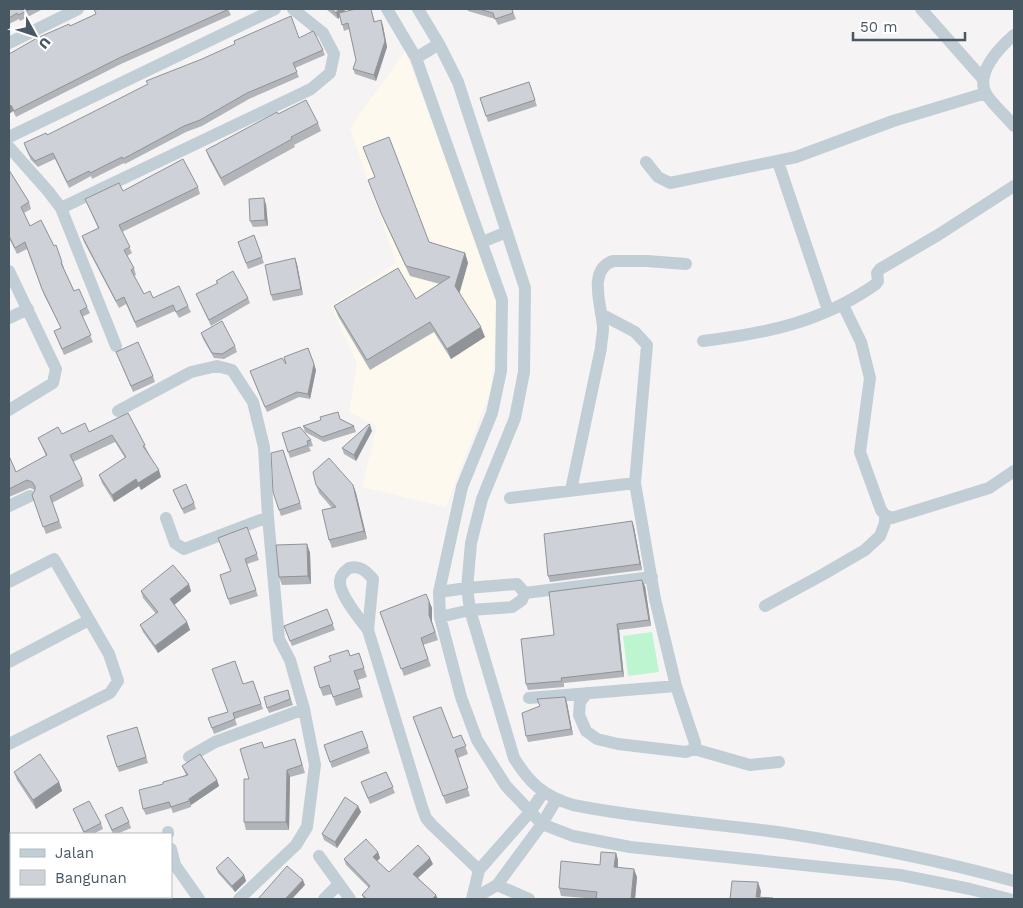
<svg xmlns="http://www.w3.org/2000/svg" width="1023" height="908" font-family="'Work Sans',sans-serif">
  <rect width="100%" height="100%" fill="#f5f3f3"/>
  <path fill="#fef9ee" d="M405 51 499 300 491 389 446 507 362 487 377 426 349 412 357 364 331 306 396 263 350 128Z"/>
  <path fill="#bef5d1" d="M652 632 659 672 628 676 623 636Z"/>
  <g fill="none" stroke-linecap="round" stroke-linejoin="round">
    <path stroke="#c2ced5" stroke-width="12" d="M387 9 416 58 502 300 501 371 492 413 462 487 439 592 440 617 461 697 477 740 506 786 542 824 573 836 630 847 900 875 970 889 1009 899
      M418 9 439 44 458 82 525 288 524 372 515 418 482 499 471 543 467 588 470 610 514 758C530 784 544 796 573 805 642 819 714 823 784 833 862 845 938 860 1014 881
      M921 9 983 79
      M1014 35C999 48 975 73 986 94 993 105 1006 116 1014 126
      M9 43 78 9
      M416 58 439 44
      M9 137 275 9
      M9 147 48 191 61 208 116 346
      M646 162 658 177 670 183 796 157 893 121 986 93
      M778 162 828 310
      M61 208 311 89 330 73 334 54 323 33 293 9
      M482 242 507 232
      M9 271 56 369 53 383 9 410
      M843 305 861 342 870 378 860 452 881 510 885 515 892 518 989 488 1014 471
      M601 314 635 332 647 345 635 483 655 599 676 686 695 743 694 749
      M9 318 28 309
      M703 341C768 333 822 322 876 284L878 281 877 273 880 269 938 235 1014 186
      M118 411 191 372 217 366 232 370 253 402 264 447 268 517 279 639 290 660 304 709 315 765 307 827 296 845 239 899
      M571 490 601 348C601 342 603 335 603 329 603 309 586 270 613 261H647L686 264
      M510 498 635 483
      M9 506 30 496
      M166 518 175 543 184 549 268 517
      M9 582 54 559 109 654 118 681 110 693 9 744
      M439 592 467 588 517 584 525 593
      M525 593 652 577
      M765 606 822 575 865 550 880 536 885 523V515
      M440 617 470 610 512 607 522 600 525 593
      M368 630C360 619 339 595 340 581 340 576 345 571 349 568 360 565 366 571 373 579L368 630 422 807 426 818 432 825 479 870
      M9 662 89 620
      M587 693 580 702 579 715 586 731 597 739 618 744 686 752 694 749 750 765 779 762
      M529 698 676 686
      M189 757 215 742 304 709
      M168 832V834
      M9 847 11 848
      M171 849 175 865 199 899
      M319 856 350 899
      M497 885 529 899
      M59 899V897
      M324 899 339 884
      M472 899 479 870 530 812 543 793
      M473 899 497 885 542 824 556 800"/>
  </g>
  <path fill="#b1b5ba" d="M9 9H43L20 21 19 19 9 24Z
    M94 9H228L231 15 121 64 16 117 13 111 9 114V54L96 14Z
    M326 9H346L343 12 371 9 375 22 381 20 383 26 387 47 376 81 355 74 353 69 356 60 349 29 344 31 340 16 338 19Z
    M467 9H512L516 19 498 25 495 19 468 11Z
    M299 38 323 50 325 55 295 68 299 77 249 99 202 126 186 132 125 164 124 163 92 179 91 176 69 188 55 159 38 167 31 160 26 149 24 143 47 135Z
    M529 82 537 106 488 122 480 98Z
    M278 114 318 123 321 131 294 145 295 147 224 186 209 158 206 150Z
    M9 170 29 202 31 209 24 213 30 226 54 246 56 245 64 268V269L74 291 87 307 90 313 82 317 93 342 64 355 54 331 61 328 44 295 27 249 17 254 9 238Z
    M368 180 429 242 465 253 468 263 459 293 485 337 451 359 434 332 370 370 338 316 334 306 416 299 440 284 410 276 385 222Z
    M198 187 200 194 122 232 132 253 127 256 134 268 136 275 134 276 144 294 153 298 188 306 191 312 179 318 175 311 137 328 126 304 119 308 84 242 82 236 98 228 85 199 123 191Z
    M266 204 268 226 253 227 250 221Z
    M254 235 264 263 248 269 238 242Z
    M295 258 297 264 303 295 273 301 271 295Z
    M216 281 248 298 250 303 211 326 196 294 217 284Z
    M201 333 235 346 237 352 224 359 214 358 203 339Z
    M308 348 316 370 310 399 299 397 267 412 250 371 286 364Z
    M116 352 153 376 155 382 133 392Z
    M128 413 148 452 161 477 141 490 139 486 114 502 102 483 99 475 125 458 115 442 73 462 82 479 84 486 52 503 62 528 46 534 32 495 35 490 30 488 9 497V456L16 472 46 456 38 438 89 432Z
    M341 419 354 426 356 432 324 442 305 432 303 426Z
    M372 431 356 461 344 454 342 448Z
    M282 433 311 440 313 446 309 447 311 451 290 458Z
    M283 450 302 509 281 516 279 510Z
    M316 485H353L356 493 367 539 332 548 329 540 332 508 319 493Z
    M173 490 194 503 196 509 184 514Z
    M632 521 634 527 642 570 550 582 548 576Z
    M247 527 259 560 247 564 258 596 230 605 220 575 231 571Z
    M307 544 310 553 311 584 282 585 279 577Z
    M645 586 651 626 619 630 624 677 564 683V687L528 690 526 684 554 635Z
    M141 591H191L174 605 187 622 190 630 158 653 143 632 140 625 156 614 143 598Z
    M429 601 432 608V622L438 640 423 645 431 666 404 676 380 612Z
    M327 609 335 630 292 646 284 626Z
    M359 653 367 677 358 680 363 697 336 706 332 694 323 696 320 688 350 656Z
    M253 681 263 709 235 719 237 725 214 734 208 718 228 712 243 684Z
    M288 690 293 705 269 713 267 708Z
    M565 697 567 703 573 735 528 742 526 736Z
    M413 717 453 738 461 735 468 754 458 758 470 796 446 804Z
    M362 731 370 753 332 768 324 745Z
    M139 733 148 763 119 772 117 767Z
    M295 739 305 773 290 777 289 830H246L244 822 249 779 264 748Z
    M182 766 217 780 219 786 191 805V807L173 813 171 808 146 815 143 809 163 784 186 775Z
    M14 772 59 782 62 791 36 809 17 780Z
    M386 772 395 793 370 804 361 782Z
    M358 806 361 812 337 848 324 840 322 834Z
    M73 809 101 823 103 829 93 834H84Z
    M105 815 129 822 131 828 117 834H113Z
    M378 852 380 858 377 861 389 872 433 864 418 878 438 899H364L362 895 369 888 346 865 344 859Z
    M616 853 618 860V868L637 877 635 899H596L561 896 559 888 600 865Z
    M216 868 244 875 246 881 235 892 218 873Z"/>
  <path fill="#909397" d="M339 9H346L338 19 336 13Z
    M381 20 383 26 387 47 376 81 374 75Z
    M11 105 13 111 9 114V107Z
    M264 198 266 204 268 226 265 220Z
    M465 253 468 263 459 295 455 286Z
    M295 258 297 264 303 295 301 289Z
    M481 327 485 337 451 359 447 349Z
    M314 364 316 370 310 399 308 394Z
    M370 425 372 431 356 461 354 455Z
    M159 470 161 477 141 490 138 483Z
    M136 479 139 486 114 502 112 495Z
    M353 485 356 493 367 539 364 531Z
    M632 521 634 527 642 570 640 564Z
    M307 544 310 553 311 584 308 576Z
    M642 580 645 586 651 626 649 620Z
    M189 584 191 591 173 606 170 599Z
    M429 601 432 608V622L438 640 429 615Z
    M187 622 190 630 158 653 155 646Z
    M617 624 619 630 624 677 622 671Z
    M565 697 567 703 573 735 571 729Z
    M287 770 290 777 289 830 286 822Z
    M217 780 219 786 191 805 189 799Z
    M59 782 62 791 36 809 33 800Z
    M358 806 361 812 337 848 335 842Z
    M378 852 380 858 375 863 373 857Z
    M616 853 618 860 617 875 614 867Z
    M430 858 433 864 415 880 413 874Z
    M634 869 637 877 635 899H631Z
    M244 875 246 881 235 892 232 886Z
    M303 880 305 885 292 899H285Z
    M758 882 761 891 760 899 756 897Z
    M436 895 438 899H432Z"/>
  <path fill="#ced2d8" stroke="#909397" d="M9 9H31L18 15 17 13 9 18Z
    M94 9H229L119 58 14 111 11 105 9 107V54L37 38 69 24 70 26 96 14Z
    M331 9H339L336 13Z
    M356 9H371L374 22 381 20 385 41 374 75 353 69 356 60 348 23 342 25 339 13Z
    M479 9H512L513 13 495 19 493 13Z
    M291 16 299 38 313 31 314 32 323 50 293 63 297 72 247 93 200 120 184 126 123 159 122 157 90 173 89 171 67 182 53 153 35 161 29 154 24 143 46 133 47 135 91 113 148 84 146 81 202 59 235 44 234 41Z
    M529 82 535 100 486 116 480 98Z
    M306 100 318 123 291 137 292 139 221 178 206 150 277 112 278 114Z
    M389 137 429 242 465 253 455 286 481 327 447 349 430 322 367 360 334 306 398 268 416 299 450 277 406 266 381 213 368 180 375 177 363 147Z
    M183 159 198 187 119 225 130 247 124 250 134 268 131 270 144 294 150 291 153 298 179 286 188 306 176 312 173 305 135 322 124 297 116 301 82 236 99 228 85 199 119 183 123 191Z
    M9 170 29 202 21 207 30 226 41 220 54 246 56 245 62 262 61 263 74 291 79 289 87 307 80 311 91 335 62 349 54 331 61 328 42 289 25 242 15 248 9 236Z
    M264 198 265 220 250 221 249 199Z
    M254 235 262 257 246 263 238 242Z
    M295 258 301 289 271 295 265 265Z
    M233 271 248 298 209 320 196 294 218 283 216 281Z
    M222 321 235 346 222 354 212 353 201 333Z
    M138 342 153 376 131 386 116 352Z
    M308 348 314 364 308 394 297 392 265 407 250 371 282 358 286 364 284 357Z
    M338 412 340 419 354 426 322 437 303 426 321 420 320 417Z
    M128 413 145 445 143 446 159 470 138 483 136 479 112 495 99 475 126 457 112 435 70 455 82 479 50 496 59 521 43 527 32 495 35 490V486L32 482 27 480 9 489V456L16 472 47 455 38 438 58 427 62 434 85 423 89 432Z
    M369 424 370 425 354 455 342 448Z
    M300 427 311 440 307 441 308 445 288 452 282 433Z
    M283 450 300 503 279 510 273 492 271 453Z
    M329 458 353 485 364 531 329 540 322 510 336 507 316 485 313 472Z
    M186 484 194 503 182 509 173 490Z
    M632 521 640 564 548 576 544 534Z
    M247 527 257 554 245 559 256 590 228 599 220 575 231 571 218 538Z
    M307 544 308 576 279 577 276 545Z
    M173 565 189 584 170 599 187 622 155 646 140 625 158 612 141 591Z
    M642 580 649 620 617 624 622 671 561 678 562 681 526 684 521 639 554 635 549 592Z
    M426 594 429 601V615L435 632 421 638 428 659 401 669 380 612Z
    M327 609 333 624 290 641 284 626Z
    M348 650 350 656 359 653 364 668 354 671 360 688 333 697 329 685 320 688 314 667 331 661 329 656Z
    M235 661 243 684 253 681 261 704 233 713 235 719 212 728 208 718 228 712 212 669Z
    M288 690 290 699 267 708 264 697Z
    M565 697 571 729 526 736 522 713 540 706 537 699Z
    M441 707 453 738 461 735 466 746 455 750 468 788 443 796 413 717Z
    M137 727 146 757 117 767 107 736Z
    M362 731 368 747 330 762 324 745Z
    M295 739 302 765 287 770 286 822H244V779H249L240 749 262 742 264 748Z
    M40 754 59 782 33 800 14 772Z
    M200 754 217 780 189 799V801L171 807 169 802 143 809 139 790 163 784V782L188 775 182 766Z
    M386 772 393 787 368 798 361 782Z
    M345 797 358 806 335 842 322 834Z
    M89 801 101 823 84 832 73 809Z
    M122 807 129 822 112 830 105 815Z
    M366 839 378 852 373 857 389 872 418 845 430 858 413 874 436 895 432 899H367L362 895 370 886 344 859Z
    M601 852 616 853 614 867 634 869 631 899H596L597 892 559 888 561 861 600 865Z
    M228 857 244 875 232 886 216 868Z
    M287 866 303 880 285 899H258Z
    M732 881 758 882 756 897 773 898V899H730Z"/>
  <rect width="1023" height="908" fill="none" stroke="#485863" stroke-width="20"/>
  <rect x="10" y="833" width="162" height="65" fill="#ffffff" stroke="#b6bcc1"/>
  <rect x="20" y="849" width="25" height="8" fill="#c2ced5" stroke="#b6bcc1"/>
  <text x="55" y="858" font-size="15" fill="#485863">Jalan</text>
  <rect x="20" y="870" width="25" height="15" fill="#ced2d8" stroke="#b6bcc1"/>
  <text x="55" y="883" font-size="15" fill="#485863">Bangunan</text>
  <g transform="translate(35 35) rotate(130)" stroke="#ffffff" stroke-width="4" paint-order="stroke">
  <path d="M0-4L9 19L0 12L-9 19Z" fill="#485863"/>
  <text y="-8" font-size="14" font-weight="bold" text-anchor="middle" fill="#485863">U</text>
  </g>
  <path d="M853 32v8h112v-8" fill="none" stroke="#485863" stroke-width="2.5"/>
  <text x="860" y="32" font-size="15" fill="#485863" stroke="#ffffff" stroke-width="4" paint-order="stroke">50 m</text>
</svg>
